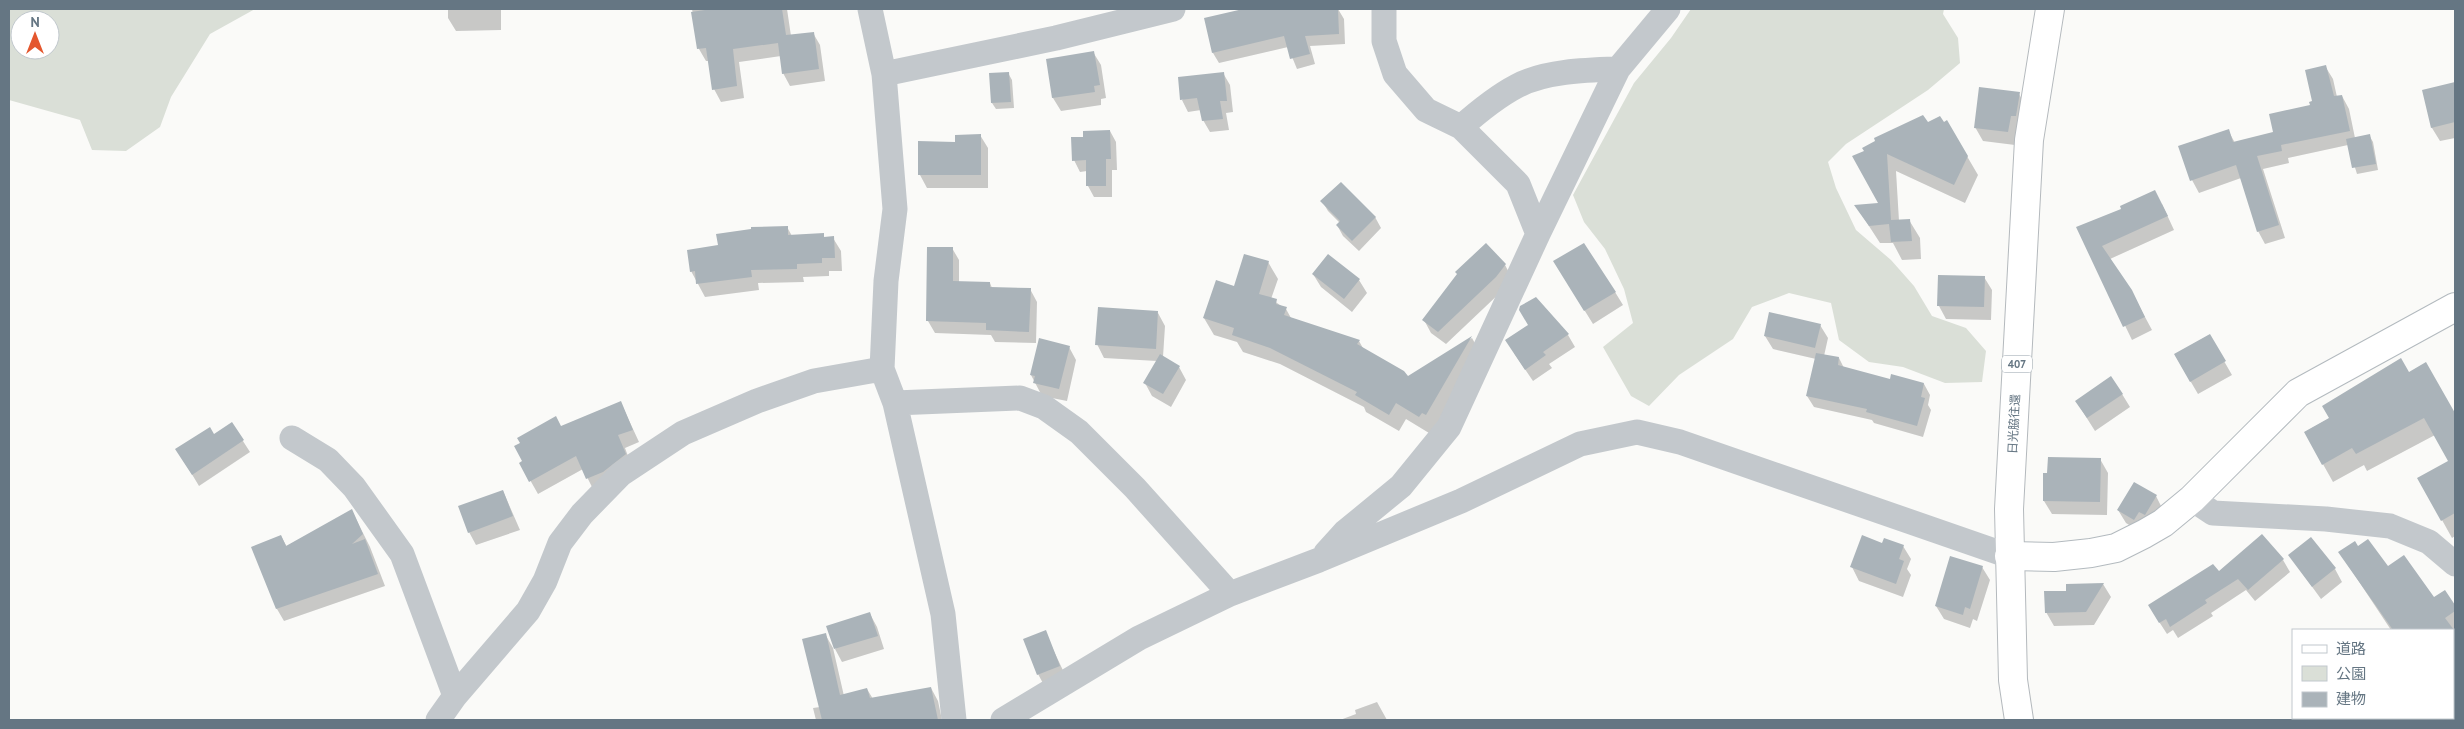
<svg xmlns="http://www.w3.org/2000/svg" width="2464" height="729" font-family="'PT Sans','Noto Sans JP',sans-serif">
  <rect width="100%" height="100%" fill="#fafaf8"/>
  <path fill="#dadfd7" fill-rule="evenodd" d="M9 9H255L210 34 171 97 160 127 126 151 92 150 80 120 9 100ZM20 20H50V50H20Z
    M1691 9H1944L1943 14 1958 38 1960 63 1928 90 1846 144 1828 162 1836 188 1856 230 1891 260 1914 286 1932 316 1966 328 1986 351 1982 382 1945 383 1903 367 1869 362 1839 340 1831 303 1789 293 1752 307 1733 339 1679 375 1649 406 1631 396 1603 347 1633 323 1624 289 1605 249 1584 222 1573 195 1634 83 1671 38Z"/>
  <path fill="#0003" d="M448 9H501V30L456 31 448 18Z
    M692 9H787L791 36 813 33 820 45 825 81 790 86 783 73 781 56 739 62 744 98 721 102 714 89 709 61H706L699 49Z
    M1249 9H1338L1344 19 1345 44 1310 46 1315 64 1297 69 1288 47 1219 63 1213 53 1205 19Z
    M1093 52 1101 65 1106 98 1101 99V105L1061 111 1053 98 1047 60Z
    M2325 66 2333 79 2337 97 2342 96 2349 109 2355 138 2369 135 2373 142 2378 170 2357 174 2348 145 2288 158 2289 163 2263 169 2285 238 2265 244 2258 231 2241 178 2199 193 2192 180 2228 130 2235 143 2274 133 2311 106Z
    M1008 73 1012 80 1014 108 996 109 992 103Z
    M1223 73 1230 85 1233 112 1226 113 1229 130 1210 132 1203 120 1201 110 1188 112 1182 100Z
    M2455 83V138L2440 141 2432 128 2424 91Z
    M2019 94 2026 107 2015 145 1983 141 1975 127Z
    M1947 122 1978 175 1965 203 1896 171 1899 221 1909 220 1920 238 1921 259 1902 260 1893 243H1880L1856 206 1880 204 1854 157 1927 124Z
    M1110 131 1116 142 1117 170H1112V197H1094L1088 186 1087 171 1080 172 1074 160 1085 138Z
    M980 135 988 148V188H927L920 175 956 143Z
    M1322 201 1375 217 1381 228 1359 251 1343 236 1337 225 1340 223 1328 211Z
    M2162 204 2174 230 2110 259 2131 291 2152 330 2132 340 2078 228Z
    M787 227 792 236 823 235 825 238H833L841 251 842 271H829V276L803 277 804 282 758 283 759 290 705 297 691 271 719 246Z
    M952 248 959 260V283H990L992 288 1030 289 1037 302 1036 343 995 342 991 335 935 333 928 321Z
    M1328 255 1359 280 1367 293 1352 312 1321 287 1313 274Z
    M1268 262 1278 279 1271 299 1286 309 1291 318 1359 341 1364 350 1407 378 1472 338 1481 354 1436 431 1429 433 1406 419 1399 431 1366 412 1364 407 1280 364 1243 352 1237 342 1214 335 1204 318 1235 288Z
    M1505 265 1512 278 1503 290 1446 344 1431 333 1424 320Z
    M1562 274 1615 292 1623 305 1593 324Z
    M1984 277 1992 290 1991 320 1946 319 1939 306Z
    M1536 298 1568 335 1575 347 1549 364 1552 368 1533 381 1514 353 1529 326Z
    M1158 313 1165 326 1163 357 1179 367 1186 380 1171 407 1152 396 1145 383 1157 361 1104 358 1097 344Z
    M1820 325 1828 338 1824 356 1839 358 1844 368 1890 381 1924 384 1930 395 1928 405 1931 410 1923 437 1874 423 1872 420 1814 407 1807 396 1816 359 1773 349 1765 336Z
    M2209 335 2232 375 2198 394 2175 355Z
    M1069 347 1076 360 1067 401 1042 396 1031 375Z
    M2426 364 2455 415V536L2452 538 2442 520 2450 462 2435 435 2367 471 2364 465 2333 482 2305 432Z
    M2122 394 2130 407 2095 431 2076 401Z
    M621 403 639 442 625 448 632 467 594 491 583 469 538 494 521 464 561 427Z
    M232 424 250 452 199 486 184 461Z
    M2100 459 2108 473 2107 515 2052 514 2044 501Z
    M503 491 520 530 476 545 469 532Z
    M2156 496 2163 510 2142 533 2126 523 2118 510Z
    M352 511 370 547 385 586 284 621 277 609 253 548 281 536 287 547Z
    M1883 544 1903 546 1911 559 1907 569 1911 575 1903 597 1859 581 1852 567Z
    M2358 548 2434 599 2445 592 2455 607V657L2453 659V630H2391L2340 553Z
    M2289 555 2335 569 2342 582 2321 599Z
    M2283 560 2290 572 2255 601 2246 590 2211 613 2213 616 2178 638 2173 630 2167 634 2156 617 2219 573Z
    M1982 567 1990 580 1977 621 1973 619 1970 628 1944 619 1936 606Z
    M2103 584 2111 597 2094 625 2054 626 2046 612 2067 592Z
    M870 614 877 627 884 649 842 662 835 649Z
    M1045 632 1067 679 1045 687 1038 674Z
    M825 634 833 648 844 696 867 689 873 699 931 688 938 701 942 720H816L813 708 820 707Z
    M1377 702 1387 720H1340L1356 714 1355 710Z
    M2374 718H2414L2415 720H2376Z"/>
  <path fill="#aab3b9" d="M712 9H782L786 35 814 32 819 69 782 74 778 43 733 49 737 86 712 90 706 48 697 49 691 12Z
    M1243 9H1338L1339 34 1305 36 1310 54 1290 59 1284 36 1212 53 1204 18Z
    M1094 51 1100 85 1094 86 1095 92 1052 98 1046 59Z
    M2326 65 2334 96 2342 95 2350 131 2281 145 2282 151 2257 156 2279 225 2257 232 2236 165 2190 181 2178 146 2229 129 2233 142 2273 132 2269 114 2310 105 2309 102 2312 101 2305 70Z
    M1009 72 1011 102 991 103 989 73Z
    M1224 72 1227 101H1220L1223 119 1202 121 1197 98 1180 100 1178 77Z
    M2455 82V122L2431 128 2422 90Z
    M1979 87 2020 92 2016 116H2011L2008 132 1974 128Z
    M1923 115 1928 122 1940 116 1944 122 1947 120 1968 156 1954 185 1887 154 1891 220 1910 219 1912 241 1891 242 1889 224 1869 226 1854 205 1878 203 1852 156 1864 151 1862 148 1875 141 1874 138Z
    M1110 130 1111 159H1106V186H1086V160L1072 161 1071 137H1083V131Z
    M981 134V175H918V141L955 142V135Z
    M2370 134 2376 164 2352 168 2346 139Z
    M1341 182 1376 217 1352 241 1336 225 1340 221 1320 201Z
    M2155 190 2168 216 2102 246 2132 290 2145 317 2123 327 2076 227 2121 209 2120 206Z
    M788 226V235L824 233V237L834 236 835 258H822V263L797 264V269L751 270 752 277 696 284 695 271 690 272 687 250 718 245 716 234 751 229V227Z
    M1486 243 1506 264 1496 277 1438 332 1422 320 1457 274 1455 272Z
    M1584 243 1616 292 1584 311 1553 261Z
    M927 247H953V281L990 282V287L1031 288 1029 332 986 330V323L926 321Z
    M1244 254 1269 261 1259 294 1277 299 1276 304 1287 307 1284 315 1360 340 1357 344 1404 371 1408 376 1472 336 1426 415 1422 413 1419 417 1396 403 1389 415 1355 395 1357 392 1270 348 1232 335 1234 328 1203 318 1216 280 1234 286Z
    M1328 254 1360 279 1344 299 1312 274Z
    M1938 275 1985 276 1984 307 1937 306Z
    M1536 297 1569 334 1543 352 1546 355 1525 370 1505 340 1528 325 1519 310 1520 306Z
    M1098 307 1158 311 1156 349 1095 345Z
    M1769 312 1821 324 1815 348 1764 336Z
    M2210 334 2226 361 2190 382 2174 354Z
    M1039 338 1070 346 1059 389 1033 383 1035 376 1030 375Z
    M1816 353 1839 357 1838 365 1890 379 1891 374 1924 383 1921 397 1925 398 1917 426 1866 412 1867 409 1806 396Z
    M1160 354 1180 366 1163 394 1143 383Z
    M2401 358 2409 372 2426 362 2455 413V513L2441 521 2417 478 2448 461 2424 418 2356 454 2352 448 2322 465 2304 432 2329 418 2322 406Z
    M2111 376 2123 394 2087 418 2075 401Z
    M621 401 633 430 618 435 626 454 603 472 586 479 576 456 529 482 519 463 522 461 514 446 520 443 517 438 556 416 561 426Z
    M232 422 244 440 192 475 175 449 210 427 214 434Z
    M2048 457 2101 458 2100 502 2043 501V473H2047Z
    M2134 482 2157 495 2145 515 2139 512 2134 520 2117 510Z
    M503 490 513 516 468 533 458 506Z
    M352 509 363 534 352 544 365 539 378 574 276 609 251 547 281 535 286 546Z
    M2262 534 2284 559 2248 590 2238 579 2205 600 2207 603 2170 627 2166 619 2159 623 2148 605 2213 564 2219 571Z
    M1862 535 1882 543 1884 538 1904 545 1899 559 1904 561 1896 584 1850 567Z
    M2311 537 2336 568 2312 587 2288 555Z
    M2368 539 2388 566 2404 555 2434 597 2445 590 2455 605V611L2445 618 2454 630H2393L2338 552 2355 541 2358 546Z
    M1950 556 1983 566 1970 609 1965 607 1963 615 1935 606Z
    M2104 583 2086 612 2045 613 2044 591H2066V584Z
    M870 612 878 636 834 649 826 626Z
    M1046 630 1060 666 1037 675 1023 639Z
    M826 633 840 695 867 688 870 698 931 687 938 720H822L802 639Z"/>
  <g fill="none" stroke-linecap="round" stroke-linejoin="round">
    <g stroke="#b3babf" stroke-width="30">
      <path id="secondary" d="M2009 556 2054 557 2091 553 2116 548 2144 534 2163 523 2192 499 2298 393 2455 307"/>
    </g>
    <g stroke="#b4b9bd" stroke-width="30">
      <path id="highway" d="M2019 720 2013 680 2009 509 2029 140 2050 9"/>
    </g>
    <path stroke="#c3c8cc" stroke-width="25" d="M870 9 884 74 895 209 886 281 882 369 895 403 943 614 954 720
      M1384 9V41L1395 74 1426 110 1461 127 1518 184 1538 234
      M884 74 1056 38 1173 9
      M1461 127C1478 112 1496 97 1517 86 1545 71 1587 70 1618 69
      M895 403 1020 398 1044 407 1079 432 1135 488 1230 594
      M292 438 328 460 354 487 402 554 455 696
      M2192 499 2213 513 2326 519 2390 526 2429 542 2455 564
      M1326 553 1345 532 1401 486 1449 427 1538 234 1618 69 1668 9
      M438 720 455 696 528 611 545 581 560 543 582 514 621 474 683 433 757 401 814 381 882 369
      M1003 720 1139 638 1230 594 1319 560 1461 501 1580 444 1637 432 1680 442 2009 556"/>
    <use href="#secondary" stroke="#fff" stroke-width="28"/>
    <use href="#highway" stroke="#fff" stroke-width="28"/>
  </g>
  <g text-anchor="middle" stroke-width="5" stroke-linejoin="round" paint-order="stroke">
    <rect fill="#fff" stroke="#939fa8" stroke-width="1" x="2002" y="355.5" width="30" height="17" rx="4"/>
    <g font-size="11" font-weight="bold" fill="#657683">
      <text x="2017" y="368">407</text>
    </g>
    <g font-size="12" fill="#657683" stroke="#fff">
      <text transform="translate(2014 424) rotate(-87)" y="4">日光脇往還</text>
    </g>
  </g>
  <rect width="2464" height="729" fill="none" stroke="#657683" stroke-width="20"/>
  <rect x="2292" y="629" width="162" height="90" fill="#ffffff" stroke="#c1c8cd"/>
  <rect x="2302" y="645" width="25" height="8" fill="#ffffff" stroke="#c1c8cd"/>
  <text x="2336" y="654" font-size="15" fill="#657683">道路</text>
  <rect x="2302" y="666" width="25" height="15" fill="#dadfd7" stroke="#c1c8cd"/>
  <text x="2336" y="679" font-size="15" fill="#657683">公園</text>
  <rect x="2302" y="692" width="25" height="15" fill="#aab3b9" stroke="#c1c8cd"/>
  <text x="2336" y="704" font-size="15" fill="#657683">建物</text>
  <g transform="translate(35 35)"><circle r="24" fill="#ffffff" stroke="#c1c8cd"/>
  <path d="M0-4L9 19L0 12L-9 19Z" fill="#e4572e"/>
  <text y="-8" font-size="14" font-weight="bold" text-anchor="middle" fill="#657683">N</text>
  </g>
</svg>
